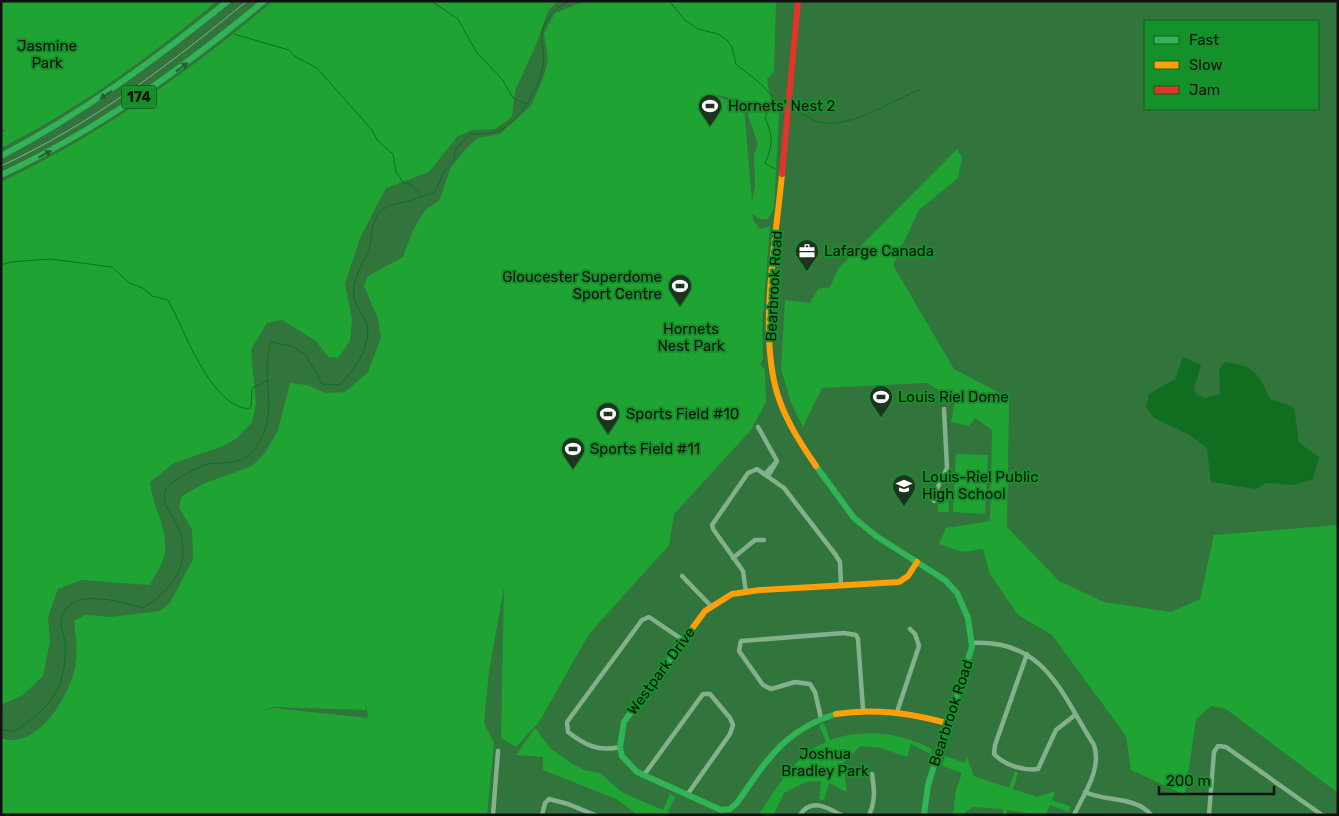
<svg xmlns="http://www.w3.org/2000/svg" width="1339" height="816" font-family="Rubik,sans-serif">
  <rect width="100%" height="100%" fill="#31743c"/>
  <path fill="#1fa433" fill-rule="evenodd" d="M1 1H217C150 57 80 108 1 148V133L5 131 1 127Z
    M273 1H558L548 11 535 47 515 91 512 117 495 129 471 130 457 137 429 172 386 188 361 236 345 283 352 319 350 341 338 358 328 357 316 341 282 320 267 323 251 350 256 404 252 422 236 439 223 446 174 463 150 482C152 506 168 528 165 552 164 563 154 576 150 585L82 580 58 589 48 617 50 642 43 676 23 695 1 705V182C101 134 189 72 273 1Z
    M585 1H776L774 72 767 79 772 106 779 114 774 209 768 219H760L752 214 753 220 760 229 770 226 762 328 763 360 760 364 765 370 766 402 751 430 674 514 669 545 589 634 539 722 516 747 501 738 504 587 489 671 484 723 494 743 487 815H39L37 812 38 815H1V738C36 750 65 702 73 675 79 657 76 639 74 621L85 615 111 617 160 611 170 603 193 559 192 530 179 507 182 496 205 483 252 466 265 453 278 430 290 383 307 385 326 393 345 392 368 372 381 338 378 319 364 286 368 276 403 257 412 232 425 210 439 201 451 167 467 148 478 138 500 134 531 106 543 79 548 60 544 33 555 13ZM710 93 747 102 748 116 758 144 754 155 755 186 752 202 744 107ZM366 703 368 718 273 708 259 712 273 707 366 710Z
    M957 149 962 157 958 178 919 210 893 265 954 369 1009 398 1007 527 1059 581 1104 602 1171 612 1200 599 1214 535 1338 525V793L1226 709 1211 706 1196 719 1185 795 1131 770 1126 736 1052 635 1018 615 990 574 983 549 962 552 939 544 946 528 990 521 992 430 975 418 969 426 951 422 955 400 927 383 822 388 803 427 791 403 781 369 785 300 810 303 818 289 830 287 838 269Z
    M956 454 988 455 985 514 953 512Z
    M937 495H948L949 512H938Z
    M824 723 830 740C864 728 900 733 932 749L930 754 911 744 907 757 881 748 860 746 843 764 847 792 829 783 824 800 819 799 821 781 806 782 784 793 773 815H758C777 788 795 755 826 742L819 725Z
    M535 728 550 748 571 763 585 770 600 773 623 793 663 810 670 794 675 797 668 812 673 815H638L616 799 543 770V757L516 755Z
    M945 756 965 763 967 757 974 776 1009 788 1015 771 1018 773 1013 789 1037 797 1056 791 1052 800 1071 807 1068 812 1050 805 1045 815 1007 810 1006 815H1003V809L973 807 961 815H953L956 790 962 773 942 766Z"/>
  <path fill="#106e21" d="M1183 357 1201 365 1194 390 1197 395 1205 398 1220 394 1219 370 1224 362C1254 365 1259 374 1270 399L1294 407 1299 443 1319 457 1313 479 1295 485 1266 483 1256 489 1211 482 1207 448 1190 435 1154 418 1146 407 1149 394 1175 379Z"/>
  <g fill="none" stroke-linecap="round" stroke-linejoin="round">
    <path stroke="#106e21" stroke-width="1" d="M431 1 458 19 477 53 502 79 513 98 526 104
      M669 1 685 20 698 29 718 34 727 40 732 47 736 64 762 85 774 98 765 118C773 135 773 146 765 163L775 169
      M234 34 289 50 296 57 317 68 372 130 377 140 393 154 396 172 403 182 412 185 420 194
      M798 111C804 114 811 120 818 122 848 130 891 101 919 90
      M1 265 10 262 50 259 112 267 129 283 143 288 152 296 168 300C185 330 209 404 248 409L251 407 252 388 269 380
      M1 729 13 732C34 719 56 702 62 676 65 665 66 654 65 642 64 636 61 629 61 623 65 584 120 602 143 608 177 587 195 558 174 519 169 511 161 501 165 491 168 482 199 466 209 464 223 462 241 465 252 452 284 414 258 381 271 342L291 346 306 355 322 384 339 385C353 373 372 345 367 325 364 315 356 307 354 297 351 281 361 267 368 254 372 243 370 229 375 220 382 205 395 204 409 201 418 199 426 194 435 192L445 170 454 160 455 150 470 134C480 134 491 135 500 130 520 121 540 86 543 65 545 55 541 44 542 34 543 21 559 3 571 1"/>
    <path stroke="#85b08c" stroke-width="4.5" d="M758 427 777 461
      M765 474 777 461 768 476
      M934 501 935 493 947 468 944 409
      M733 558 755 540H764
      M682 576 711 606
      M746 592 743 571 713 529 712 525 748 473 757 469 784 488 835 554 840 562 841 586
      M972 643C1045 639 1061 693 1094 745 1102 769 1084 794 1074 815
      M1027 654 995 745 994 754C1004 765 1024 771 1038 769L1056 730 1075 715
      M897 712 919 646 915 634 910 629
      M821 718 815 692 810 684 795 682 771 689 763 685 739 651 741 641 844 633 856 635 858 639 863 709
      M620 747C598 752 585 745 568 732L567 722 642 620 649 617 683 640
      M644 775 703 694H710L730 718 733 725 730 734 687 795
      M1085 792C1106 802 1136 796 1151 815
      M493 815 498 751
      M542 815 545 803 549 799 568 804 595 815
      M800 815C811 798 827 807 841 815
      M869 815C876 801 874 788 872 774
      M1209 815 1214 752 1218 746 1226 747 1322 815"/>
    <path stroke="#30b455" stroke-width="6" d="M1 156C83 113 156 59 228 1
      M1 175C98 130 182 69 264 1
      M816 466 854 518 876 536 945 580 957 593 968 618 972 647 928 785 924 815
      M691 630 624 722 620 747 622 756 637 772 721 810 730 809 737 803C766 761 784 730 836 714"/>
    <path stroke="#ff9f0a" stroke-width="6" d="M782 174C776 240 758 333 778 396 786 421 801 444 816 466
      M691 630 705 611 732 594 760 590 899 582 908 576 917 562
      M836 714C874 708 909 713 947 723"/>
    <path stroke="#e5322d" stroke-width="6" d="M782 174 798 1"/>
    <path stroke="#88b08e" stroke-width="1" d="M1 166C92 124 170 64 247 1"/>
  </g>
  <defs><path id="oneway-solid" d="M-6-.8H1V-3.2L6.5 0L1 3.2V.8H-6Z" transform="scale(1.25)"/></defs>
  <g fill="#206233">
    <use href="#oneway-solid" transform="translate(182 67) rotate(-36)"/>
    <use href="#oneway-solid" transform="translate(106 95) rotate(146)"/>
    <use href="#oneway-solid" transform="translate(45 154) rotate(-28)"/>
  </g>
  <defs>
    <g id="stadium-pin" transform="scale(1.25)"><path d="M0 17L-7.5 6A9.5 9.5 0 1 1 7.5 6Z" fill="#1c3420" stroke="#149129"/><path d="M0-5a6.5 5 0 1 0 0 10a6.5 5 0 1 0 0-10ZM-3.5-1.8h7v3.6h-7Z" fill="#fff"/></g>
    <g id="office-pin" transform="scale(1.25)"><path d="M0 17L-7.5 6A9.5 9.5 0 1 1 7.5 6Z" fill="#1c3420" stroke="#149129"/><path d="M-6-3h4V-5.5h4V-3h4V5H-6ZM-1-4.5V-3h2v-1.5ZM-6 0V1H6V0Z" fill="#fff"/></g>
    <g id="school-pin" transform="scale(1.25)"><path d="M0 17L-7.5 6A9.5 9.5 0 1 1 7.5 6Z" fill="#1c3420" stroke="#149129"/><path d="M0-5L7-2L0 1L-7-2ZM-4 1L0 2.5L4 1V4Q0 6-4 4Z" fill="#fff"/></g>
  </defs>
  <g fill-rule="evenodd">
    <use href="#stadium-pin" x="710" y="106"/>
    <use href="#office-pin" x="807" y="251"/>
    <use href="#stadium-pin" x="680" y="286"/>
    <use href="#stadium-pin" x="881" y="397"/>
    <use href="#stadium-pin" x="608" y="414"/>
    <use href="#stadium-pin" x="573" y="449"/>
    <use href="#school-pin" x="904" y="486"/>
  </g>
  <g text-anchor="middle" stroke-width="4" stroke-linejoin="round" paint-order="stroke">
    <rect fill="#149129" stroke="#123718" stroke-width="1" x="121.5" y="85.5" width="35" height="23" rx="4"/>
    <g font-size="14" font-weight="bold" fill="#111">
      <text x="139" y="102">174</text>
    </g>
    <g font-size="15" fill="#111" stroke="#149129">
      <text x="47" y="51">Jasmine<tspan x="47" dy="17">Park</tspan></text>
      <text x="691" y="334">Hornets<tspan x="691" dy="17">Nest Park</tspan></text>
      <text x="825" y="759">Joshua<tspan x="825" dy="17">Bradley Park</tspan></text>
    </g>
    <g font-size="15" fill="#111" stroke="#149129" text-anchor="start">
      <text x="728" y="111">Hornets' Nest 2</text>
      <text x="824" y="256">Lafarge Canada</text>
      <text x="662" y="282" text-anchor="end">Gloucester Superdome<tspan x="662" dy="17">Sport Centre</tspan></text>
      <text x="898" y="402">Louis Riel Dome</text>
      <text x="626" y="419">Sports Field #10</text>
      <text x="590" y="454">Sports Field #11</text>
      <text x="922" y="482">Louis-Riel Public<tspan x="922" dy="17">High School</tspan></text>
    </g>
    <g font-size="15" fill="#111" stroke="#149129">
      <text transform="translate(774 286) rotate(-87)" y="5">Bearbrook Road</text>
      <text transform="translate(661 671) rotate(-54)" y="5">Westpark Drive</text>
      <text transform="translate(951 713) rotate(-72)" y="5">Bearbrook Road</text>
    </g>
  </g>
  <rect width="1339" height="816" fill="none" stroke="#111111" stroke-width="5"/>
  <rect x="1144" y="20" width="175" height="90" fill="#149129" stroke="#135e1f"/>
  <rect x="1154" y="36" width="25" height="8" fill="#30b455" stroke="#135e1f"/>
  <text x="1189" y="45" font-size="15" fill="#111111">Fast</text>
  <rect x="1154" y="61" width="25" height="8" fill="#ff9f0a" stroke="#135e1f"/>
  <text x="1189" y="70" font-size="15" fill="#111111">Slow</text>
  <rect x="1154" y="86" width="25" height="8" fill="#e5322d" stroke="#135e1f"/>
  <text x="1189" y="95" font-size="15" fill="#111111">Jam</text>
  <path d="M1159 786v8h115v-8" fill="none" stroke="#111111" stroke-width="2.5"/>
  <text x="1166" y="786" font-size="15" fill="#111111" stroke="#149129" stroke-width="4" paint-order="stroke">200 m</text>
</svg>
